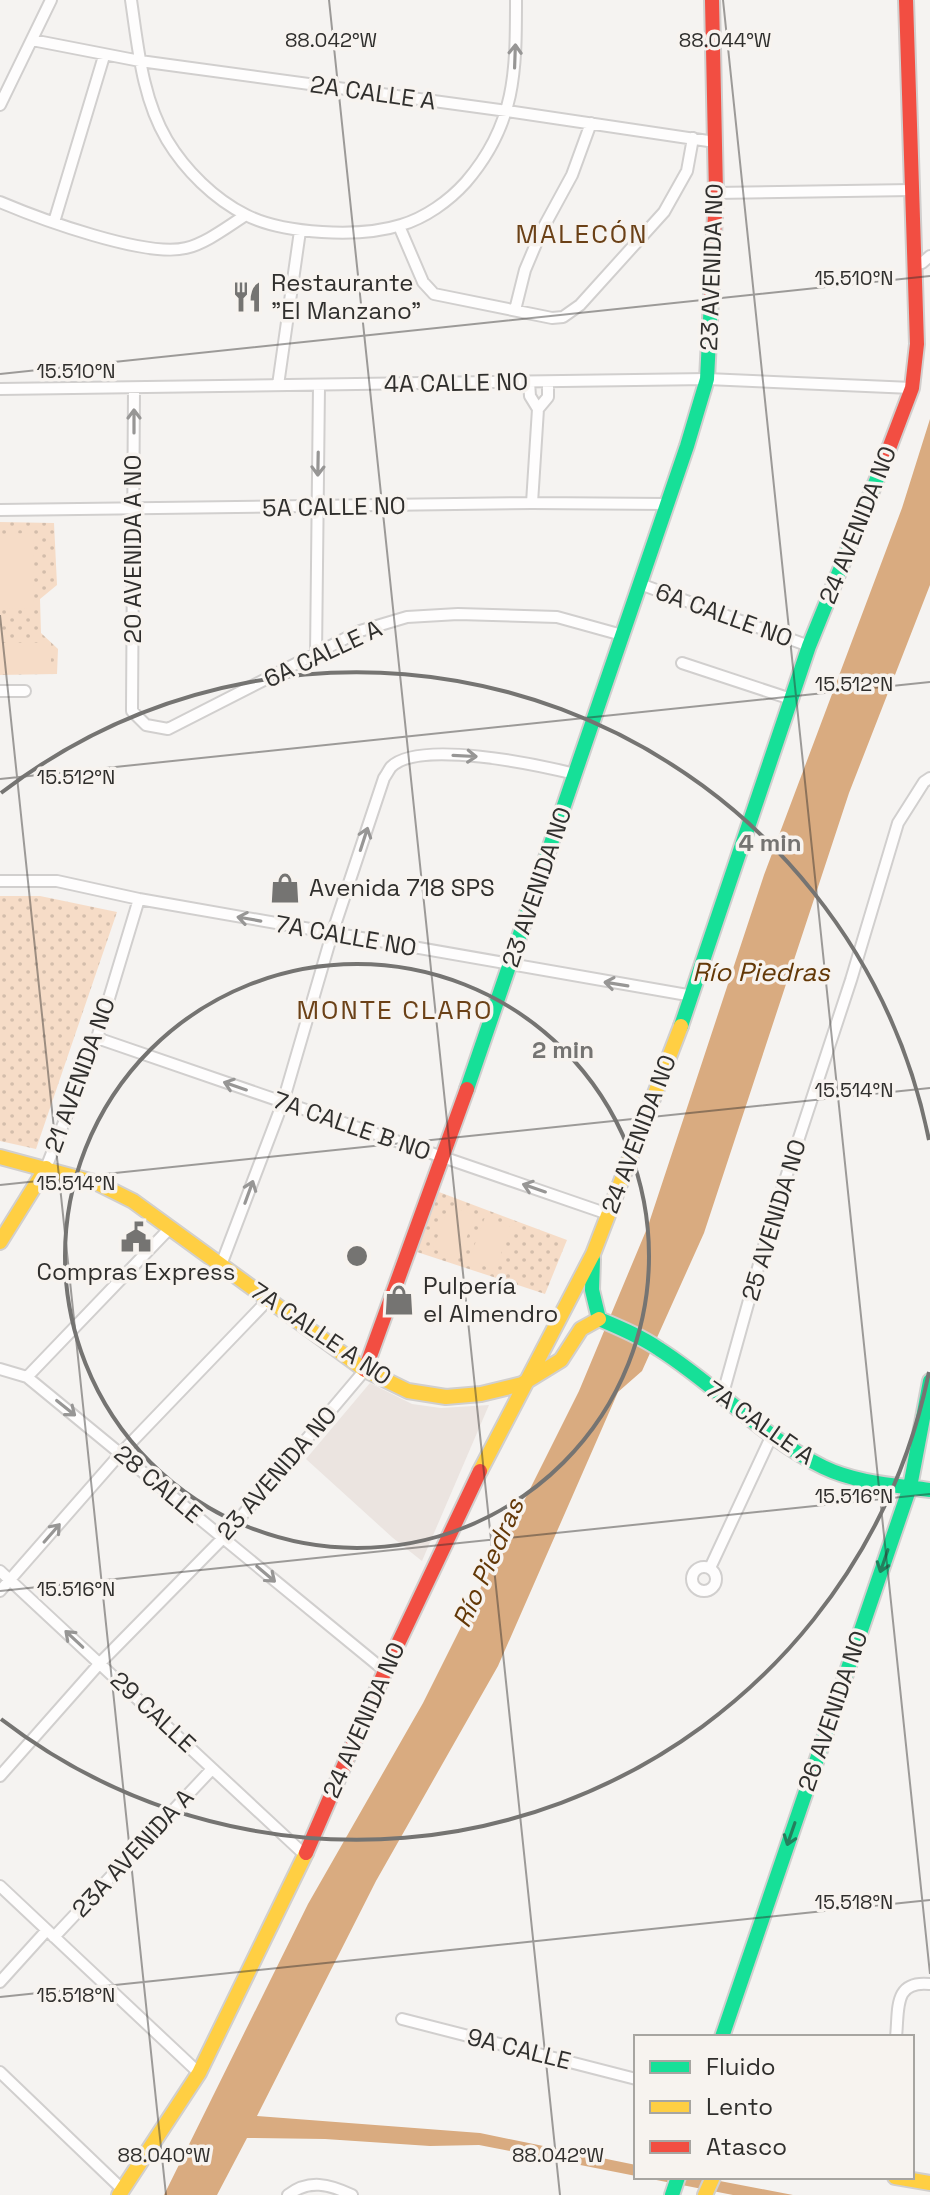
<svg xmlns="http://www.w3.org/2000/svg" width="930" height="2195" font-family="'Space Grotesk',sans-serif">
  <defs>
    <pattern id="park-dots" width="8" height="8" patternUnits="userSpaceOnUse" patternTransform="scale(2)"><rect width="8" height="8" fill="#f6dcc7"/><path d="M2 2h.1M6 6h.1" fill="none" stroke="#d3bdab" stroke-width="1.8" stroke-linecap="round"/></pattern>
  </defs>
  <rect width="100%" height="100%" fill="#f5f3f1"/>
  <path fill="#ebe4e0" d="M370 1383 412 1404 441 1408 489 1405 422 1561 393 1538 306 1459Z"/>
  <path fill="url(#park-dots)" d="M0 522 54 523 57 585 40 599 41 633 58 649 57 674 0 675Z
    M0 896H40L117 912 36 1149 0 1141Z
    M439 1192 567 1240 545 1294 417 1252Z"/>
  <path fill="#f6dcc7" d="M33 533 34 608 0 609V534Z
    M0 643H51V671H0Z
    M449 1206 475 1215 459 1258 433 1249Z
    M485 1217 511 1227 495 1270 469 1260Z"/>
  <path fill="#d9ab80" d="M930 419V585L849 793 704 1233 642 1371 618 1392 498 1666 376 1881 257 2116 480 2133 636 2165V2176L479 2145 430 2146 325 2139 247 2138 217 2195H164L308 1904 423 1703 579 1391 648 1226 764 875 902 508Z
    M641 2177H699L793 2195H733Z"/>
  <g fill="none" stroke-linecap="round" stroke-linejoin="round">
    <g stroke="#d1cfce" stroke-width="14">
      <path id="street" d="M131 0C138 47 142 98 167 140 185 170 214 199 246 215 283 234 360 238 401 225 425 218 449 201 466 182 516 124 516 71 516 0
        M32 40 140 61 507 111 715 142
        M0 105 51 0
        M716 193 912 190
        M0 202C40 219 146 258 186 248 207 243 228 226 246 215
        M54 222 104 56
        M399 226 423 282 434 294 552 318 563 317 580 305 664 212 687 171 693 138
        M915 264 922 263 930 256
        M515 310 525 270 541 232 572 175 591 123
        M529 382 530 396 538 409
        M278 385 300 231
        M134 388 132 711 146 725 168 729 360 631 407 617 458 614 557 617 622 635
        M0 389 707 379 912 388
        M532 503 538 409 548 397V382
        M0 510 532 503 667 504
        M640 584 809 646
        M316 655 319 386
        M682 663 791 699
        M0 691H25
        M0 881H57L139 899 693 996
        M97 1038 608 1214
        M46 1168 97 1038 139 899
        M221 1265 283 1102 332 934 384 778C385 777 390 768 391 767 419 739 539 765 575 774
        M0 1369 27 1377 385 1671
        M27 1377 170 1228
        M722 1397 768 1232 851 980 898 823 924 782 930 778
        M692 1579a12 12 0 1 1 24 0a12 12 0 1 1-24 0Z
        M710 1568 772 1435
        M0 1571 305 1855
        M0 1591 121 1453 268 1300
        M0 1776 100 1663 223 1538 365 1370
        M0 1886 199 2073
        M54 1937 212 1769
        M0 1982 47 1930
        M402 2019 636 2079
        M896 2037C899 2009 893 1980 930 1984
        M0 2072 123 2190
        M288 2195C309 2179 329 2184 352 2195"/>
    </g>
    <g stroke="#d1cfce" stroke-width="18">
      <path id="fast" d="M681 1026 809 646 885 459
        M467 1089 687 446 707 379 711 300
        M593 1259 592 1290 599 1319C620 1328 640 1336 659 1349 716 1385 762 1437 823 1467 856 1483 894 1485 930 1490
        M722 2037 910 1487 930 1381
        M672 2195 678 2177"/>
    </g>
    <g stroke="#d1cfce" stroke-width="18">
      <path id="slow" d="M0 1157 97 1183 133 1201 365 1370 408 1391 446 1397 481 1394 522 1384 561 1360 581 1329 599 1319
        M0 1242 46 1168
        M480 1471 593 1254 681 1026
        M895 2177 930 2183
        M119 2195 199 2073 306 1853
        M705 2195 713 2177"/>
    </g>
    <g stroke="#d1cfce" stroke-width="18">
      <path id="jam" d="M711 300 716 193 712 0
        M885 459 912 388 917 344 906 0
        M365 1370 467 1089
        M306 1853 385 1671 480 1471"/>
    </g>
    <use href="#street" stroke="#fefdfd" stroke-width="10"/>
    <use href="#fast" stroke="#16e098" stroke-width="14"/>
    <use href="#slow" stroke="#ffcf43" stroke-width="14"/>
    <use href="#jam" stroke="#f24e42" stroke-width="14"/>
  </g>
  <defs><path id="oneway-shaft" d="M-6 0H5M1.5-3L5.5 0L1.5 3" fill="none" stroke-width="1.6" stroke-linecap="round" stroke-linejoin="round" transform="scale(2)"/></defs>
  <g stroke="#979695">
    <use href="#oneway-shaft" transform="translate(515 56) rotate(-88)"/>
    <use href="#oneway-shaft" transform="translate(134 421) rotate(-90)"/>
    <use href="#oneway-shaft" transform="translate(318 464) rotate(91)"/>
    <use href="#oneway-shaft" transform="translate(465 756) rotate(3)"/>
    <use href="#oneway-shaft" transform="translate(364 839) rotate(-72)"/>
    <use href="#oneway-shaft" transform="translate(249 919) rotate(-170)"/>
    <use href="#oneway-shaft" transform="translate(616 984) rotate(-171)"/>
    <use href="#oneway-shaft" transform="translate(235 1086) rotate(-161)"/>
    <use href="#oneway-shaft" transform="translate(534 1188) rotate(-161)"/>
    <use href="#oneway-shaft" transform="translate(249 1192) rotate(-70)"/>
    <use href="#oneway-shaft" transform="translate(66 1408) rotate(39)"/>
    <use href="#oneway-shaft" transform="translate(52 1533) rotate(-49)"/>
    <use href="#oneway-shaft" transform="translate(266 1574) rotate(40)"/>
    <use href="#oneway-shaft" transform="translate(74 1639) rotate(-137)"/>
  </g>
  <g stroke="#247f5d">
    <use href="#oneway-shaft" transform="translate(884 1561) rotate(109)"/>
    <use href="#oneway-shaft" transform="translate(791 1834) rotate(109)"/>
  </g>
  <path fill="none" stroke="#302f2d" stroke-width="2" stroke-opacity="0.45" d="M329 0 560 2195M723 0 930 1974M0 374 930 276M0 615 166 2195M0 779 930 682M0 1185 930 1088M0 1591 930 1494M0 1997 930 1900"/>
  <g fill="none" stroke="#757472" stroke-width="4">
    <circle cx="357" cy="1256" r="292"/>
    <path d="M929 1372A584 584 0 0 1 1 1719M1 793A584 584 0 0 1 929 1140"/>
  </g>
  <defs>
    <g id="restaurant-bare" transform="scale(2.4)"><path d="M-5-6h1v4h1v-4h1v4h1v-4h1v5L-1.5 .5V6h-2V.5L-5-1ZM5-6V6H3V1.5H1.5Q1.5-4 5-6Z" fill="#757472" stroke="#f7f3ef" stroke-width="2.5" paint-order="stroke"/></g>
    <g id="shop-bare" transform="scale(2.4)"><path d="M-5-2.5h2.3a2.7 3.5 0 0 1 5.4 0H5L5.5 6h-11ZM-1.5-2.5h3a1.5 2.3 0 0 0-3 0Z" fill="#757472" stroke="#f7f3ef" stroke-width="2.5" paint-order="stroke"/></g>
    <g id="civic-bare" transform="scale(2.4)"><path d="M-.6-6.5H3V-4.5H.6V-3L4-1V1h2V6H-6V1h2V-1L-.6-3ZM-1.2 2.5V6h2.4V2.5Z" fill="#757472" stroke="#f7f3ef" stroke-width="2.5" paint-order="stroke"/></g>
  </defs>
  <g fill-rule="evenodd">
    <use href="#restaurant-bare" x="247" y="297"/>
    <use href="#shop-bare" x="285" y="888"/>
    <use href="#civic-bare" x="136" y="1237"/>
    <use href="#shop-bare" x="399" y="1300"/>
  </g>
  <g text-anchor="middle" stroke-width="7" stroke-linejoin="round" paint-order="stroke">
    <g font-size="24" fill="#302f2d" stroke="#f7f3ef">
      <text transform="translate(373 93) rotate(8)" y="8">2A CALLE A</text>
      <text transform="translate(712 267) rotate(-88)" y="8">23 AVENIDA NO</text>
      <text transform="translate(456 383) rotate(-1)" y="8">4A CALLE NO</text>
      <text transform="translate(334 507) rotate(-1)" y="8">5A CALLE NO</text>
      <text transform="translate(858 525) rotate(-68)" y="8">24 AVENIDA NO</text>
      <text transform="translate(133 549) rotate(-90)" y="8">20 AVENIDA A NO</text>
      <text transform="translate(724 615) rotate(20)" y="8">6A CALLE NO</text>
      <text transform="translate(323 654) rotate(-25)" y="8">6A CALLE A</text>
      <text transform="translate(537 887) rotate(-71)" y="8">23 AVENIDA NO</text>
      <text transform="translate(346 936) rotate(10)" y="8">7A CALLE NO</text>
      <text transform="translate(80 1075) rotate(-70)" y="8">21 AVENIDA NO</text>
      <text transform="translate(352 1126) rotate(19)" y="8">7A CALLE B NO</text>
      <text transform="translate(639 1134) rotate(-69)" y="8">24 AVENIDA NO</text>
      <text transform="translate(774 1220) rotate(-73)" y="8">25 AVENIDA NO</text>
      <text transform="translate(321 1334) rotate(34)" y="8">7A CALLE A NO</text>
      <text transform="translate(760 1423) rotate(35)" y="8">7A CALLE A</text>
      <text transform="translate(277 1473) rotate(-49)" y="8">23 AVENIDA NO</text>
      <text transform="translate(158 1484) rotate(40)" y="8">28 CALLE</text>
      <text transform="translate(833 1711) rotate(-71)" y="8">26 AVENIDA NO</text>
      <text transform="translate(153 1712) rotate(43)" y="8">29 CALLE</text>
      <text transform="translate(364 1720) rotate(-66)" y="8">24 AVENIDA NO</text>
      <text transform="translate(133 1853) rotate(-47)" y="8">23A AVENIDA A</text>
      <text transform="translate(519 2049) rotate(14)" y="8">9A CALLE</text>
    </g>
    <g font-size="24" fill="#302f2d" stroke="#f7f3ef" text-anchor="start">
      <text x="271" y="291">Restaurante<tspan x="271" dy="28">"El Manzano"</tspan></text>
      <text x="309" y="896">Avenida 718 SPS</text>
      <text x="136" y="1280" text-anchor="middle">Compras Express</text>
      <text x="423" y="1294">Pulpería<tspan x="423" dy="28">el Almendro</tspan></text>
    </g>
    <g font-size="26" letter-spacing="2" fill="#6b4117" stroke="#f7f3ef">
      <text x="582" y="243">MALECÓN</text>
      <text x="395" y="1019">MONTE CLARO</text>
    </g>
    <g font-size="26" font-style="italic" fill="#633807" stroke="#f7f3ef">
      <text x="761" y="981">Río Piedras</text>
      <text transform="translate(488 1563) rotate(-66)" y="9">Río Piedras</text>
    </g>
  </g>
  <g font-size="20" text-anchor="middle" fill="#302f2d" stroke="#f7f3ef" stroke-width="7" stroke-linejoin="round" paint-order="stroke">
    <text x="331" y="47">88.042°W</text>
    <text x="725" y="47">88.044°W</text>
    <text x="854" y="285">15.510°N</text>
    <text x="76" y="378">15.510°N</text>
    <text x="854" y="691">15.512°N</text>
    <text x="76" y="784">15.512°N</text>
    <text x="854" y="1097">15.514°N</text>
    <text x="76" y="1190">15.514°N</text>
    <text x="854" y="1503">15.516°N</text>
    <text x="76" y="1596">15.516°N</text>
    <text x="854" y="1909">15.518°N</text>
    <text x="76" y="2002">15.518°N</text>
    <text x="164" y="2162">88.040°W</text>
    <text x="558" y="2162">88.042°W</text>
  </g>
  <circle cx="357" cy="1256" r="12" fill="#757472" stroke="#f7f3ef" stroke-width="4"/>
  <g font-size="24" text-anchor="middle" font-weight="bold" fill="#757472" stroke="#f7f3ef" stroke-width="7" stroke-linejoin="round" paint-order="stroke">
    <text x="770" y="851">4 min</text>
    <text x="563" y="1058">2 min</text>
  </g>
  <rect x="634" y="2035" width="280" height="144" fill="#f7f3ef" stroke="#a7a5a1" stroke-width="2"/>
  <rect x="650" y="2061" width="40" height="12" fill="#16e098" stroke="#a7a5a1" stroke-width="2"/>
  <text x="706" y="2075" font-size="24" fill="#302f2d">Fluido</text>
  <rect x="650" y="2101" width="40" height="12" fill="#ffcf43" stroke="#a7a5a1" stroke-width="2"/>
  <text x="706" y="2115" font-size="24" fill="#302f2d">Lento</text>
  <rect x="650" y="2141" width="40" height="12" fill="#f24e42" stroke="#a7a5a1" stroke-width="2"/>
  <text x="706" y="2155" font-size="24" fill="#302f2d">Atasco</text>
</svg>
